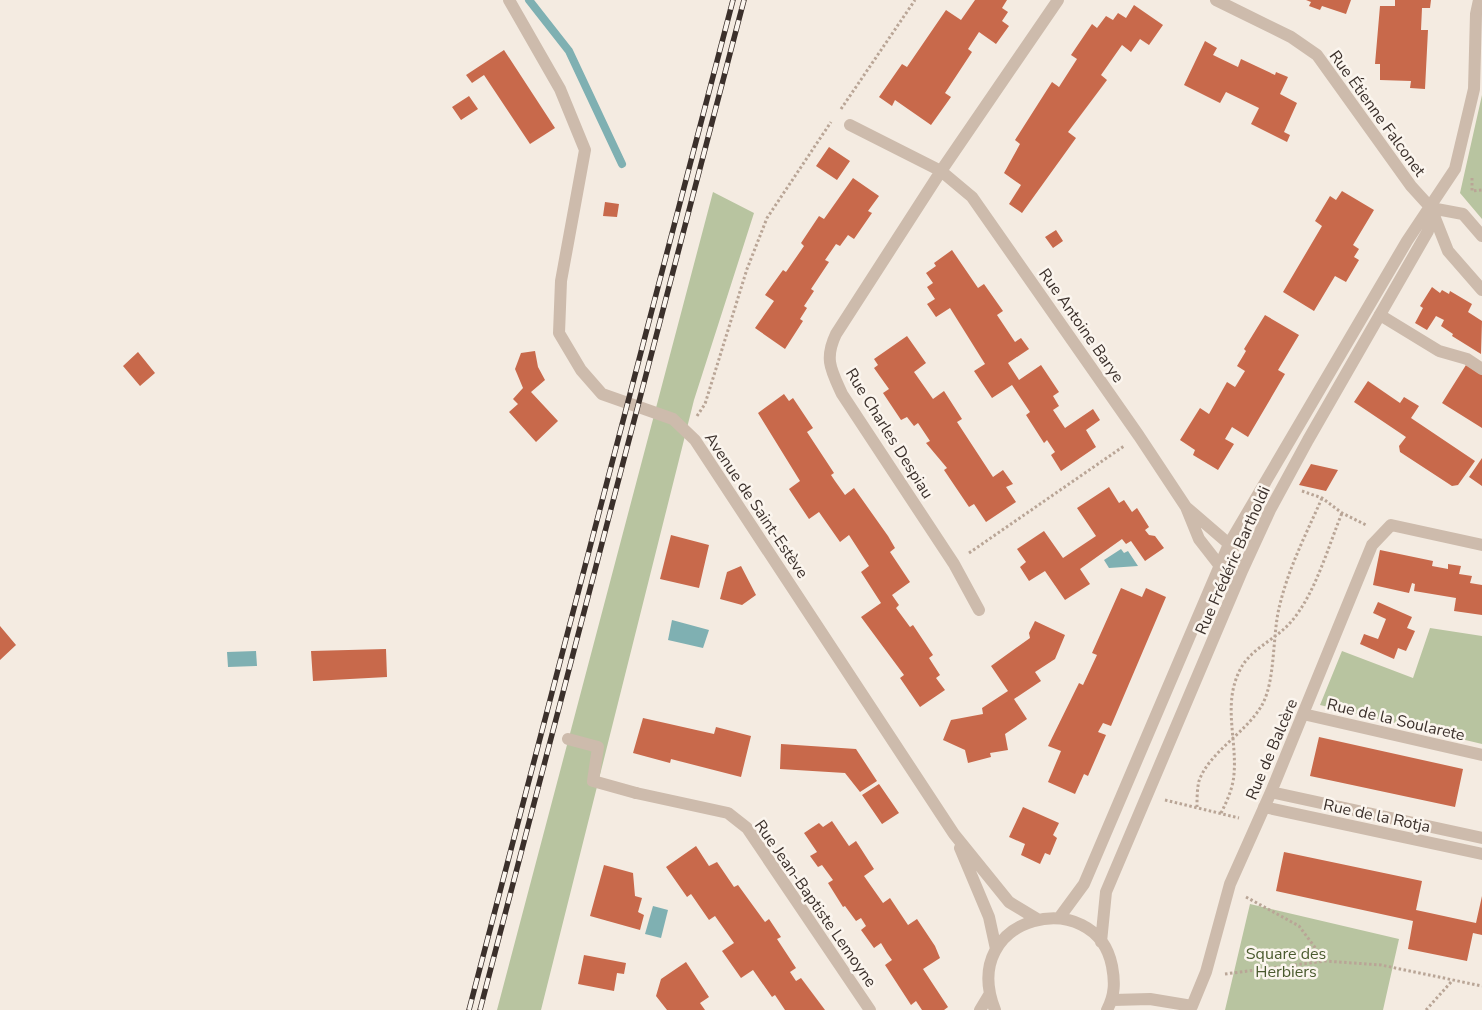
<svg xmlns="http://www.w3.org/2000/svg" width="1482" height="1010" font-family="'Nunito Sans',sans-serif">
  <rect width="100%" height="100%" fill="#f4ebe1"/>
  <path fill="#b8c4a0" d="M1482 95V219L1460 193Z
    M713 192 754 213 694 400 541 1010H497Z
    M1430 628 1482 636V744L1320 705 1342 651 1413 678Z
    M1250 904 1399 939 1383 1010H1225Z"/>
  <path fill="#7fb0b2" d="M1121 549 1124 553 1128 551 1138 566 1109 568 1104 560Z
    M672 620 709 630 703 648 668 640Z
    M256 651 257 666 228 667 227 652Z
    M653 906 668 910 661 938 645 934Z"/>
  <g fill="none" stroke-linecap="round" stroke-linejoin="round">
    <path stroke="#7fb0b2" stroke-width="8" d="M529 0 569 51 622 164"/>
  </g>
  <path fill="#c8694b" d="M975 0H1007L1002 8 1008 12 1002 21 1009 26 996 44 979 32 968 49 972 52 945 93 951 97 931 125 895 100 892 106 879 97 902 64 907 67 946 10 961 20Z
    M1306 0H1351L1346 14 1322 6 1320 10 1309 6 1311 2Z
    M1395 0H1431L1430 8H1422L1421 30H1428L1425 89 1410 88 1411 81 1380 80V64H1375L1380 6H1395Z
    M1134 5 1163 25 1149 45 1140 39 1131 52 1122 45 1101 75 1107 80 1068 132 1076 138 1022 213 1009 204 1021 185 1004 173 1020 144 1015 140 1052 82 1059 87 1077 59 1071 55 1092 24 1097 28 1106 16 1113 20 1118 13 1126 18Z
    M1205 41 1217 48 1213 55 1238 67 1241 59 1275 75 1276 72 1288 77 1280 94 1297 103 1284 132 1290 135 1287 142 1251 124 1259 108 1226 92 1220 103 1184 85Z
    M504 50 555 128 530 144 484 75 472 83 466 75Z
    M469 96 478 109 461 120 452 107Z
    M829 147 850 161 837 180 816 166Z
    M853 178 879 196 868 211 872 213 854 239 848 235 840 246 836 244 825 260 829 262 811 289 814 291 804 306 807 308 800 319 803 321 785 349 755 328 774 301 765 295 783 270 786 272 804 246 801 243 819 216 824 219Z
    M1342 191 1374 210 1353 245 1359 249 1354 257 1359 260 1346 282 1335 276 1314 311 1283 292 1322 226 1315 221 1330 196 1336 200Z
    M605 202 619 204 617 217 603 216Z
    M1056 230 1063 241 1053 248 1045 237Z
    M952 250 978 288 984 284 1003 311 997 315 1015 342 1021 338 1029 349 1008 363 1019 380 1041 365 1059 392 1053 396 1059 406 1053 410 1065 428 1093 409 1100 420 1086 430 1096 447 1061 471 1051 455 1055 452 1047 440 1044 443 1026 415 1030 412 1012 385 992 398 974 371 985 364 950 308 936 317 927 304 935 299 927 287 933 283 926 273 936 266 934 263Z
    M1432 287 1440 293 1442 290 1449 294 1450 291 1472 304 1468 312 1482 321 1481 354 1452 336 1453 334 1441 326 1444 320 1436 316 1427 330 1415 323 1423 308 1420 306Z
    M1265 315 1299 335 1278 370 1285 374 1248 437 1232 427 1225 439 1234 444 1218 470 1193 455 1195 450 1180 440 1200 408 1209 414 1227 382 1235 387 1245 371 1237 366 1246 351 1244 349Z
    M907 336 926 363 914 372 933 399 944 391 962 419 957 422 993 477 1003 470 1013 484 1006 487 1016 502 986 522 974 504 969 507 944 470 947 468 926 443 930 441 918 423 914 426 907 417 901 420 883 393 889 389 874 368 878 365 874 359Z
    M535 351 538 367 545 380 531 392 558 421 536 442 509 412 518 404 513 399 523 388 515 369 521 353Z
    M138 352 155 373 140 386 123 366Z
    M1466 365 1482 375V428L1442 403Z
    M1368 381 1400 403 1404 397 1419 406 1411 418 1475 461 1458 485 1452 486 1400 452 1399 446 1406 437 1354 402Z
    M784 394 789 401 793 398 813 428 807 432 834 473 831 475 835 481 845 495 854 488 888 536 895 548 890 552 910 582 892 595 899 605 896 608 910 627 913 625 933 655 929 658 940 675 936 678 945 690 920 707 900 678 904 675 861 617 881 603 861 572 869 566 849 535 840 542 819 512 809 519 789 489 800 481 758 413Z
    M1482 458V486L1469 477Z
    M1311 464 1338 470 1326 491 1299 485Z
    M1109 487 1119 503 1124 500 1132 512 1137 508 1149 527 1145 530 1149 535 1155 536 1164 548 1145 561 1131 541 1126 544 1122 539 1080 569 1090 584 1065 600 1045 571 1029 581 1020 567 1026 562 1017 549 1044 531 1063 558 1096 536 1077 508Z
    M671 535 709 545 699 588 660 579Z
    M1380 550 1433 561 1432 566 1448 569V564L1461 566 1459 574 1472 576 1470 583 1482 585V615L1454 611 1456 598 1414 591 1415 584 1412 583 1409 593 1373 585Z
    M741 566 756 595 742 605 720 599 727 572Z
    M1121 588 1142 597 1146 588 1166 597 1111 726 1103 723 1098 732 1106 735 1088 776 1084 774 1075 794 1048 782 1061 751 1048 746 1079 683 1083 685 1097 655 1092 653Z
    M1378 602 1412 617 1407 628 1415 631 1406 651 1398 648 1394 659 1360 644 1364 634 1378 639 1386 619 1373 613Z
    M1035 621 1065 635 1055 659 1035 672 1041 681 1014 699 1027 719 1005 734 1008 750 990 753 991 757 968 763 965 750 943 740 951 720 983 714 982 708 1008 691 991 666 1030 638 1029 633Z
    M0 626 16 645 0 660Z
    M386 649 387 677 313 681 311 651Z
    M643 718 714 734 716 727 751 736 741 777 671 759 670 763 633 753Z
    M1319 737 1463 769 1455 807 1310 776Z
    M781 744 856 749 877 781 860 792 845 773 780 769Z
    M879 784 899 813 882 824 862 795Z
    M1023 807 1059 823 1053 835 1057 838 1050 855 1045 853 1040 864 1021 855 1025 844 1009 837Z
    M832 821 849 846 856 841 874 869 864 876 883 903 890 898 908 925 917 919 935 946 940 958 923 969 948 1007 944 1010H922L916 1001 911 1005 885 965 892 960 887 953 881 943 874 948 861 930 866 926 861 918 856 921 845 906 843 907 828 883 833 880 822 865 818 867 810 856 817 852 804 833 819 823 823 827Z
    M696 846 709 866 717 862 734 887 738 885 765 922 769 919 781 937 777 939 796 968 790 972 796 981 801 978 825 1010H785L775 995 772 997 753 970 741 978 722 951 734 943 715 916 709 920 691 894 687 897 666 867Z
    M1284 852 1422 881 1416 910 1476 923 1482 896V935L1473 933 1467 961 1408 949 1413 921 1276 891Z
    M604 865 633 873 635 896 642 898 638 912 644 915 640 930 590 916Z
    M584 955 626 963 624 974 617 973 614 991 578 984Z
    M686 962 709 997 700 1003 705 1010H667L656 996 661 979Z"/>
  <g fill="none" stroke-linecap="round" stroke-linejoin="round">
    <path stroke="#b9a596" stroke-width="3" stroke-dasharray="2.5 2.5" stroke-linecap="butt" d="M841 109 915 0
      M1472 178V191L1482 190
      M697 416 705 404 747 269 767 218 831 122
      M1302 491 1322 498 1342 513 1366 525
      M969 553 1124 446
      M1165 800 1239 818
      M1197 807C1197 799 1197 789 1199 781 1209 752 1247 732 1262 705 1276 680 1272 633 1280 604 1289 567 1307 532 1322 498
      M1221 813C1227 801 1233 788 1234 774 1237 740 1223 705 1239 672 1249 649 1274 641 1290 623 1315 595 1328 547 1342 513
      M1246 897 1299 926 1325 961
      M1225 974 1325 961 1381 965 1482 986
      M1426 1010 1452 981"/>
    <path stroke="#cdbbac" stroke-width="12" d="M1380 315 1439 351 1467 359 1482 369
      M568 739 598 747 593 781 636 793"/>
    <path stroke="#cdbbac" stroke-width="12" d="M509 0 560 89 585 150 561 281 559 333 581 370 602 394 673 419 695 440 954 834 1009 902 1037 919
      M1216 0 1291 37 1317 55 1411 186 1431 208 1448 251 1482 290
      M850 125 941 171 972 197 1139 436 1186 507 1199 539 1220 566 1242 571
      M1431 208 1463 214 1482 236
      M1186 507 1229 544 1242 571
      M979 610 954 564 842 394C831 370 824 359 836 334L941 171 1058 0
      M1303 714 1482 755
      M1271 792 1482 838
      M636 793 728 813 747 828 870 1010
      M1264 807 1482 854
      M960 848 989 917 996 949
      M1059 918 1084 884 1229 544 1407 241 1455 169 1474 89 1476 14 1479 0
      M1101 942 1106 892 1242 571 1270 510 1308 440 1428 231 1430 210
      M1113 1000 1150 999 1192 1006 1206 972 1230 884 1271 792 1372 545 1391 525 1482 545
      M980 1010 989 995
      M995 1010C957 914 1096 884 1112 966 1115 982 1115 995 1107 1010"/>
    <g stroke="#3b302b" stroke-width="5.5">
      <path id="rail" d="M469 1010 733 0
        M480 1010 744 0"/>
    </g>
    <use href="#rail" stroke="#fbf5ee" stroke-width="4" stroke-dasharray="11" stroke-linecap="butt"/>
  </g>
  <g text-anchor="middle" stroke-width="5" stroke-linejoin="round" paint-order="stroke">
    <g font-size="16" fill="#3b302b" stroke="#fbf5ee">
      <text transform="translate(1378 113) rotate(54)" y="6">Rue Étienne Falconet</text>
      <text transform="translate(1082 325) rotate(55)" y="6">Rue Antoine Barye</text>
      <text transform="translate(890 433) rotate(58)" y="6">Rue Charles Despiau</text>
      <text transform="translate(757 505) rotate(56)" y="6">Avenue de Saint-Estève</text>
      <text transform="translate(1232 560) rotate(-66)" y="6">Rue Frédéric Bartholdi</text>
      <text transform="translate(1396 719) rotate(13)" y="6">Rue de la Soularete</text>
      <text transform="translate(1271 749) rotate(-67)" y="6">Rue de Balcère</text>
      <text transform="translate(1377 815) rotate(12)" y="6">Rue de la Rotja</text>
      <text transform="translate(816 903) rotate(55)" y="6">Rue Jean-Baptiste Lemoyne</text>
    </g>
    <g font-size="16" fill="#4a5a2e" stroke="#fbf5ee">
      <text x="1286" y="959">Square des<tspan x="1286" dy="18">Herbiers</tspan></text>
    </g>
  </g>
</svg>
